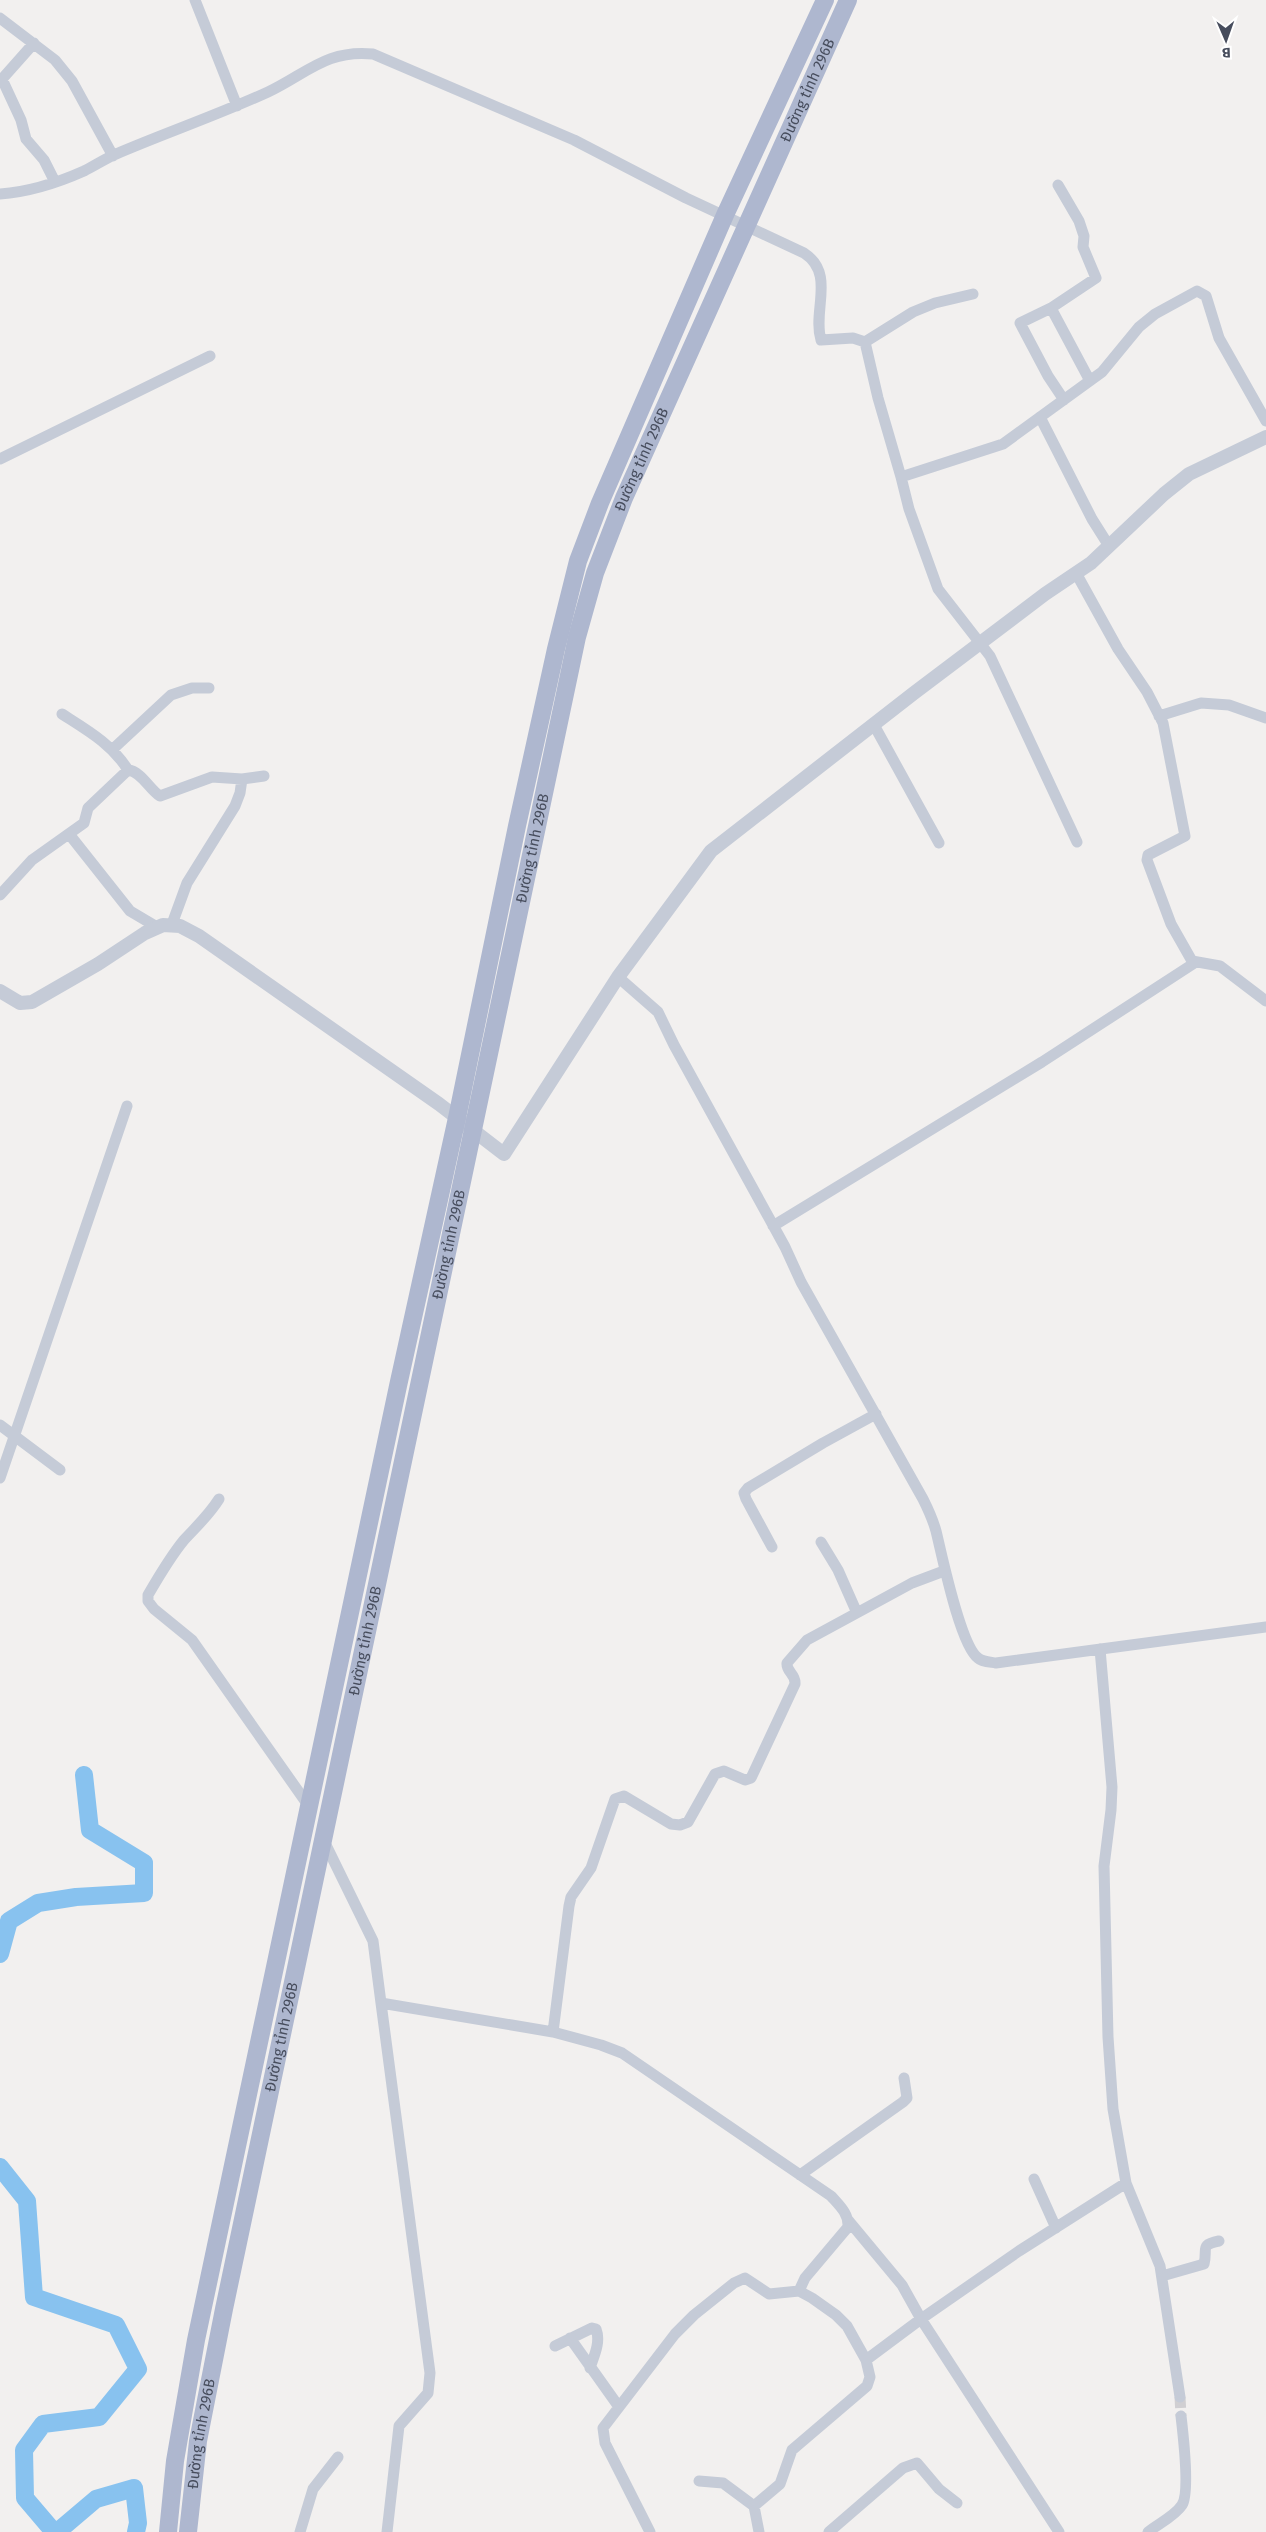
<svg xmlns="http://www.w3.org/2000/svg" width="1266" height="2532" font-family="'Fira Sans',sans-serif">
  <rect width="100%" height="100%" fill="#f2f0ef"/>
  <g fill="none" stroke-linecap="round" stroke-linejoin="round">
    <path stroke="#88c2ef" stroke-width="18" d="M0 1954 9 1921 38 1903 76 1897 144 1893V1863L90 1830 84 1775
      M0 2167 27 2201 34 2297 116 2325 138 2369 99 2417 43 2424 24 2450 25 2498 54 2532
      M57 2532 96 2499 134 2488 138 2523 136 2532"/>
    <path stroke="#d0cfd2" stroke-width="11" stroke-dasharray="11 5.5" stroke-linecap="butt" d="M1180 2397 1181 2416"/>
    <path stroke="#c5cbd7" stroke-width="11" d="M195 0 237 106
      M0 18 55 60 72 81 113 156
      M34 43 2 79 21 120 26 139 44 160 55 182
      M1058 185 1079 221 1084 236 1083 247 1096 278 1051 308 1090 381
      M0 194C29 192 57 183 84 171 94 166 103 160 114 155 165 133 218 115 268 92 306 74 327 49 373 54L574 140 686 198 804 253C836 274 812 311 821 340L853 338 865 342
      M1051 308 1020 323 1048 376 1064 400
      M1040 417 1092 519 1109 546
      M0 459 210 356
      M901 477 878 398 865 342 913 312 935 303 973 294
      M1076 573 1118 649 1147 692 1163 723 1185 836 1148 855 1147 860 1171 924 1192 961 1220 966 1266 1001
      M62 714C87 730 112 744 128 770
      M1159 716 1201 703 1229 705 1266 718
      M874 725 939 843
      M113 749 171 695 192 688H209
      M69 834 130 911 157 927
      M1077 842 990 656 938 589 909 509 901 477 1003 444 1102 372 1139 327 1155 314 1197 291 1206 296 1219 338 1266 421
      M0 895 32 860 84 823 88 808 128 770C141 771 150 790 160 796L212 777 242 779 264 776
      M172 924 187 883 235 806 240 793 242 779
      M618 977 658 1012 674 1045 785 1247 801 1282 923 1499C928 1509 933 1520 936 1531 942 1555 960 1645 978 1658 982 1662 991 1662 996 1663L1266 1627
      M773 1226 1042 1062 1196 962
      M0 1425 60 1470
      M0 1478 127 1106
      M219 1499C209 1515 197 1526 184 1540 170 1557 159 1576 148 1595V1601L154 1609 192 1640 308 1805
      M821 1542 838 1570 857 1613
      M772 1547 746 1499 744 1493 748 1488 823 1443 876 1414
      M324 1841 373 1941 381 2003 553 2032
      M381 2003 430 2373 428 2393 399 2426 387 2532
      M800 2175 903 2102 907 2098 904 2078
      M1034 2179 1056 2228
      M1126 2183 1160 2266 1180 2397
      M848 2220 902 2285 921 2319 1059 2532
      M1162 2276 1204 2264C1208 2249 1199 2245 1219 2241
      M799 2291 805 2278 848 2227C849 2214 840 2206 831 2196L622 2053 601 2045 553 2032 569 1906 571 1897 591 1868 615 1799 624 1796 671 1824 680 1825 688 1822 715 1774 724 1771 745 1780 751 1778 795 1684C796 1674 786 1672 787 1663L807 1640 912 1583 944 1571
      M570 2338 619 2407
      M555 2346 592 2328 596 2329C601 2342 594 2356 590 2368
      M699 2481 723 2483 754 2506
      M300 2532 313 2489 338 2457
      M650 2532 605 2443 603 2428 675 2334 694 2315 734 2283 745 2278 769 2294 799 2291 812 2298 836 2315 847 2326 866 2360
      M759 2532 754 2506 780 2484 792 2450 867 2386 870 2377 866 2360 921 2319 1019 2251 1126 2183 1113 2109 1108 2037 1104 1866 1111 1810 1112 1787 1100 1649
      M829 2532 903 2468 917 2463 939 2489 957 2503
      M1148 2532C1158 2524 1175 2516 1182 2505 1190 2493 1183 2433 1181 2416"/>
    <path stroke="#c5cbd7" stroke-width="14" d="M0 991 20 1003 32 1002 98 964 145 933 163 925 180 926 199 936 439 1104 504 1154 618 977 711 851 914 693 1045 594 1091 563 1164 494 1189 474 1266 437"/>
    <g stroke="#aeb7cf" stroke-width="18">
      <path d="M168 2532 175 2461 196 2340 398 1386 457 1118 517 826 556 649 578 561 600 503 725 215 825 0"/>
      <path id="s1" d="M188 2532 198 2441 224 2309 577 637 595 573 624 498 848 0"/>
    </g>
  </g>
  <g text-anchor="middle" stroke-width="4.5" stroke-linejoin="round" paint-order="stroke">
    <g font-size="15" fill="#474d5d" stroke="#fff">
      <text dy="5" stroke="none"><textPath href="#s1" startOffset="2529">Đường tỉnh 296B</textPath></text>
      <text dy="5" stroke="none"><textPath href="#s1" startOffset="2124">Đường tỉnh 296B</textPath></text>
      <text dy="5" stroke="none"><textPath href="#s1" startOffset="1719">Đường tỉnh 296B</textPath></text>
      <text dy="5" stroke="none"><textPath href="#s1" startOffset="1314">Đường tỉnh 296B</textPath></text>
      <text dy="5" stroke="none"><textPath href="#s1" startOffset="909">Đường tỉnh 296B</textPath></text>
      <text dy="5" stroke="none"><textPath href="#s1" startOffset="504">Đường tỉnh 296B</textPath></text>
      <text dy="5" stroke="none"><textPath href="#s1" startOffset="99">Đường tỉnh 296B</textPath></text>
    </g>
  </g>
  <g transform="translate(1226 40) rotate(178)" stroke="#ffffff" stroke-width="4" paint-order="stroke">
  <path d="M0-4L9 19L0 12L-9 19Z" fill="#474d5d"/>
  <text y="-8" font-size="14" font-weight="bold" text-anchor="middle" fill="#474d5d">B</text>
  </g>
</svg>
